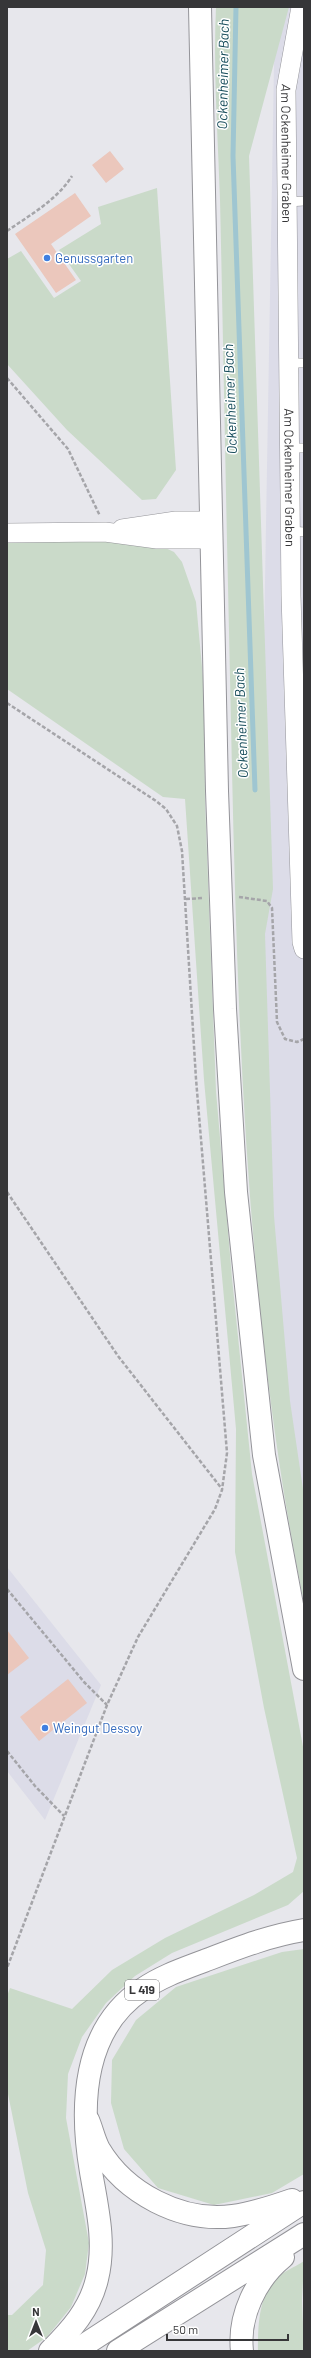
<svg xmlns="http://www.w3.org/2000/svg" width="311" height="2358" font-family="Barlow,sans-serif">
  <rect width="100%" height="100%" fill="#e7e7ec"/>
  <path fill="#dcdce8" d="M275 7H304V1550L255 1158Z
    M7 1567 101 1685 45 1820 7 1771Z"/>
  <path fill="#cadac9" d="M216 7H289L249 156 273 889 265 934 274 1216 290 1401 304 1496V1603C236 1269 236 926 228 586 225 457 223 329 220 200 218 136 213 71 216 7Z
    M157 188 176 470 156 499 142 500 67 430 7 364V259L21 251 54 298 81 281 59 250 101 224 98 207Z
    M110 539 157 544 174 552 182 562 196 602 204 689 205 800 216 1091 232 1278 252 1474 304 1752V1891L288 1905 172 1953 135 1976 106 2003 82 2037 68 2074 66 2118 89 2243 85 2274 71 2307 47 2337 27 2351H7V2315H12L43 2285 46 2250 28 2193 7 2089V1996L10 1988 72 2009 112 1970 165 1938 254 1895 293 1872 297 1858 264 1708 235 1552 236 1429 204 1080 185 799 163 797 7 689V541Z
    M304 1949V2174L272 2193 214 2205 158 2188 124 2149 111 2103 112 2060 136 2020 176 1987 282 1952Z
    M304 2261 302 2300 304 2351H258C258 2327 258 2299 275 2280 282 2272 295 2267 304 2261Z"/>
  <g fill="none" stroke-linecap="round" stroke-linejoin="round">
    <path stroke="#9fc6d1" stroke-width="5" d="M236 7 233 156 255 790"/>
  </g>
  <path fill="#ebc7bc" d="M110 151 124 169 106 183 92 165Z
    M75 193 91 216 51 244 76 280 56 293 15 234Z
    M7 1630 29 1658 7 1675Z
    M68 1679 87 1703 39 1741 20 1717Z"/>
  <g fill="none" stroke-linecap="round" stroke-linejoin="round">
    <g stroke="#949499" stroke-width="10">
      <path id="lane" d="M287 202 304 201
        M289 363H304
        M289 448H304
        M290 531 304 532"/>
    </g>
    <g stroke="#949499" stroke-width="20">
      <g id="street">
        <path id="s1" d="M301 7 286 90 291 596 302 942 304 949"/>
        <path d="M122 529 176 521H211"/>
        <path d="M7 533 105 532 157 539H211"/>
      </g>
    </g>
    <g stroke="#949499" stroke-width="24">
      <path id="secondary" d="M200 7 217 791 225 1009 236 1192 264 1455 304 1669
        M88 2120C92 2129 94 2140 99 2149 125 2193 181 2223 233 2216 254 2213 272 2207 292 2200
        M75 2351 304 2202
        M118 2351 304 2234
        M242 2351C238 2316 256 2279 283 2257"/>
    </g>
    <g stroke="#949499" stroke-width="24">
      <path id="primary" d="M50 2351C71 2330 90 2309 97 2279 106 2243 97 2207 91 2172 80 2107 82 2029 143 1989 162 1976 183 1969 204 1961 238 1948 268 1936 304 1930"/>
    </g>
    <path stroke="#a5a5a9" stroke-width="2.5" stroke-dasharray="4 2" stroke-linecap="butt" d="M7 231C30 215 57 200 72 176
      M7 378 68 449 100 516
      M7 703 156 801 166 809 177 826 182 851 196 1079 227 1453 222 1490 215 1509 138 1637 107 1705 7 1968
      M239 897 267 901 272 908 277 1022 285 1039 297 1042 304 1039
      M186 899 203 898
      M7 1192 118 1356 222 1489
      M7 1589 84 1682 107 1705
      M7 1751 35 1786 64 1816"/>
    <use href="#lane" stroke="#fff" stroke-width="9"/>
    <use href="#street" stroke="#fff" stroke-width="19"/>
    <use href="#secondary" stroke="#fff" stroke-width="22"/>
    <use href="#primary" stroke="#fff" stroke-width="22"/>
  </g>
  <g fill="#3f7fe0" stroke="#fff" stroke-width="1.5">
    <circle cx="47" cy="258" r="4"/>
    <circle cx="45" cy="1728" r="4"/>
  </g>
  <g text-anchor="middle" stroke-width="3" stroke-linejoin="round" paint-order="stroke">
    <rect fill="#fff" stroke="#727274" stroke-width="1" x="125" y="1980" width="34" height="20" rx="3"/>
    <g font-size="12" font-weight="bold" fill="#363638">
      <text x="142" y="1994">L 419</text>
    </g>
    <g font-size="13" fill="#363638" stroke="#fff">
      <text dy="5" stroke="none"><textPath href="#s1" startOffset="148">Am Ockenheimer Graben</textPath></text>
      <text dy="5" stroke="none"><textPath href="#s1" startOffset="472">Am Ockenheimer Graben</textPath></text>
    </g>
    <g font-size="13" fill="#366cbe" stroke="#fff" text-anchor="start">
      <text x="55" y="263">Genussgarten</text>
      <text x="53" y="1733">Weingut Dessoy</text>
    </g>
    <g font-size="14" font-style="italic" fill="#164c5a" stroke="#fff">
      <text transform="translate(223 74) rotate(-89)" y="5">Ockenheimer Bach</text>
      <text transform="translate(230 399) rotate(-92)" y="5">Ockenheimer Bach</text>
      <text transform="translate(241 723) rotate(-92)" y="5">Ockenheimer Bach</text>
    </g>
  </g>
  <rect width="311" height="2358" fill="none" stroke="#363638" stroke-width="16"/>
  <g transform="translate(36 2322)" stroke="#ffffff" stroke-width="3" paint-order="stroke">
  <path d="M0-3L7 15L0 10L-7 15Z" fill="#363638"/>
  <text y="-6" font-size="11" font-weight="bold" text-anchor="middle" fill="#363638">N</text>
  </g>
  <path d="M167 2334v6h121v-6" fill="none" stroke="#363638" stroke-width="2"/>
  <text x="173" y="2334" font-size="12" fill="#363638" stroke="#ffffff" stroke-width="3" paint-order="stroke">50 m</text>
</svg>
